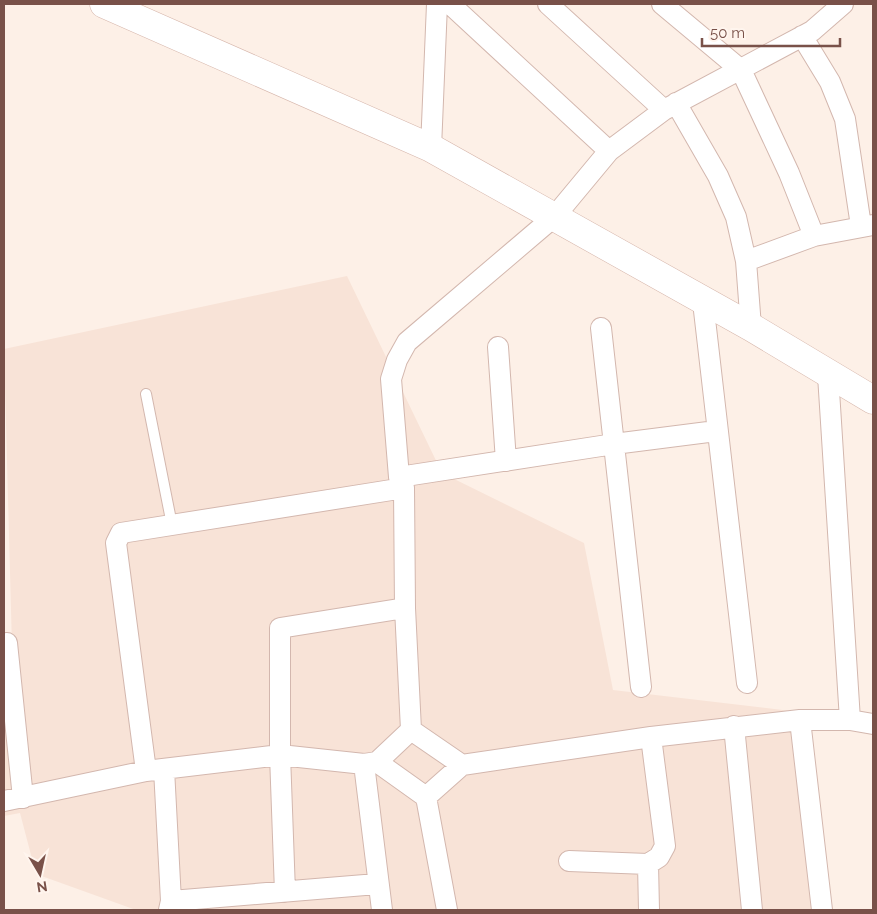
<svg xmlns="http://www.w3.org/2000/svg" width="877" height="914" font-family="Raleway,sans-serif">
  <rect width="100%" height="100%" fill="#fdf0e7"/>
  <path fill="#f8e3d7" d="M347 276 442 473 584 543 613 690 799 712 822 910H136L36 874 20 813 4 816V688L13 684 4 349Z"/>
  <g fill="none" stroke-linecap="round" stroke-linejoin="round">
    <g stroke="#d3b7ae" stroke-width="12">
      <path id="lane" d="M146 394 172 525"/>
    </g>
    <g stroke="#d3b7ae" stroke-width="22">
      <path id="street" d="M450 4 609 151
        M548 4 664 110
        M662 4 741 70 789 173 814 236
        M802 36 830 82 845 119 861 226
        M676 103 718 176 736 217 746 261
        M431 148 437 4
        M703 302 747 683
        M751 327 746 261 814 236 873 225
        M601 328 641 687
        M498 347 506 461
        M828 375 850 720
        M399 477 614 444 716 431
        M7 643 23 798
        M800 720H850L873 724
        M734 726 752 910
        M411 730 405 608 404 488 399 477 391 379 397 360 407 342 555 216 609 151 664 110 812 31 843 4
        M377 762 426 797 462 765 651 737 800 720 822 910
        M364 764 382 910
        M164 769 171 901 169 910
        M146 771 116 543 121 533 404 488
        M426 797 447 910
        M4 801 146 771 280 755 364 764 377 762 411 730 462 765
        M569 861 648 864 659 857 665 846 651 737
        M648 864 649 910
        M285 892 280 755V628L405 608
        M171 901 377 884"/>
    </g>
    <g stroke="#d6b6ab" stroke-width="29">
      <path id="secondary" d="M104 4 431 148 751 327 873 400"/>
    </g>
    <use href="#lane" stroke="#fff" stroke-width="10"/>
    <use href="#street" stroke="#fff" stroke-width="20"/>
    <use href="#secondary" stroke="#fff" stroke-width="28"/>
  </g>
  <rect width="877" height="914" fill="none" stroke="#795149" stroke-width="10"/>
  <g transform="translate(40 874) rotate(171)" stroke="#fff5ee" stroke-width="4" paint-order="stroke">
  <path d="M0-4L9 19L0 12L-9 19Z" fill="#795149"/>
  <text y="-8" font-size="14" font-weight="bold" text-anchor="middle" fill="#795149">N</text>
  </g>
  <path d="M702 38v8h138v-8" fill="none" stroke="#795149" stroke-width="2.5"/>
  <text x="710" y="38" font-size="15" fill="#795149" stroke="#fff5ee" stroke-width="4" paint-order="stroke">50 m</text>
</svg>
